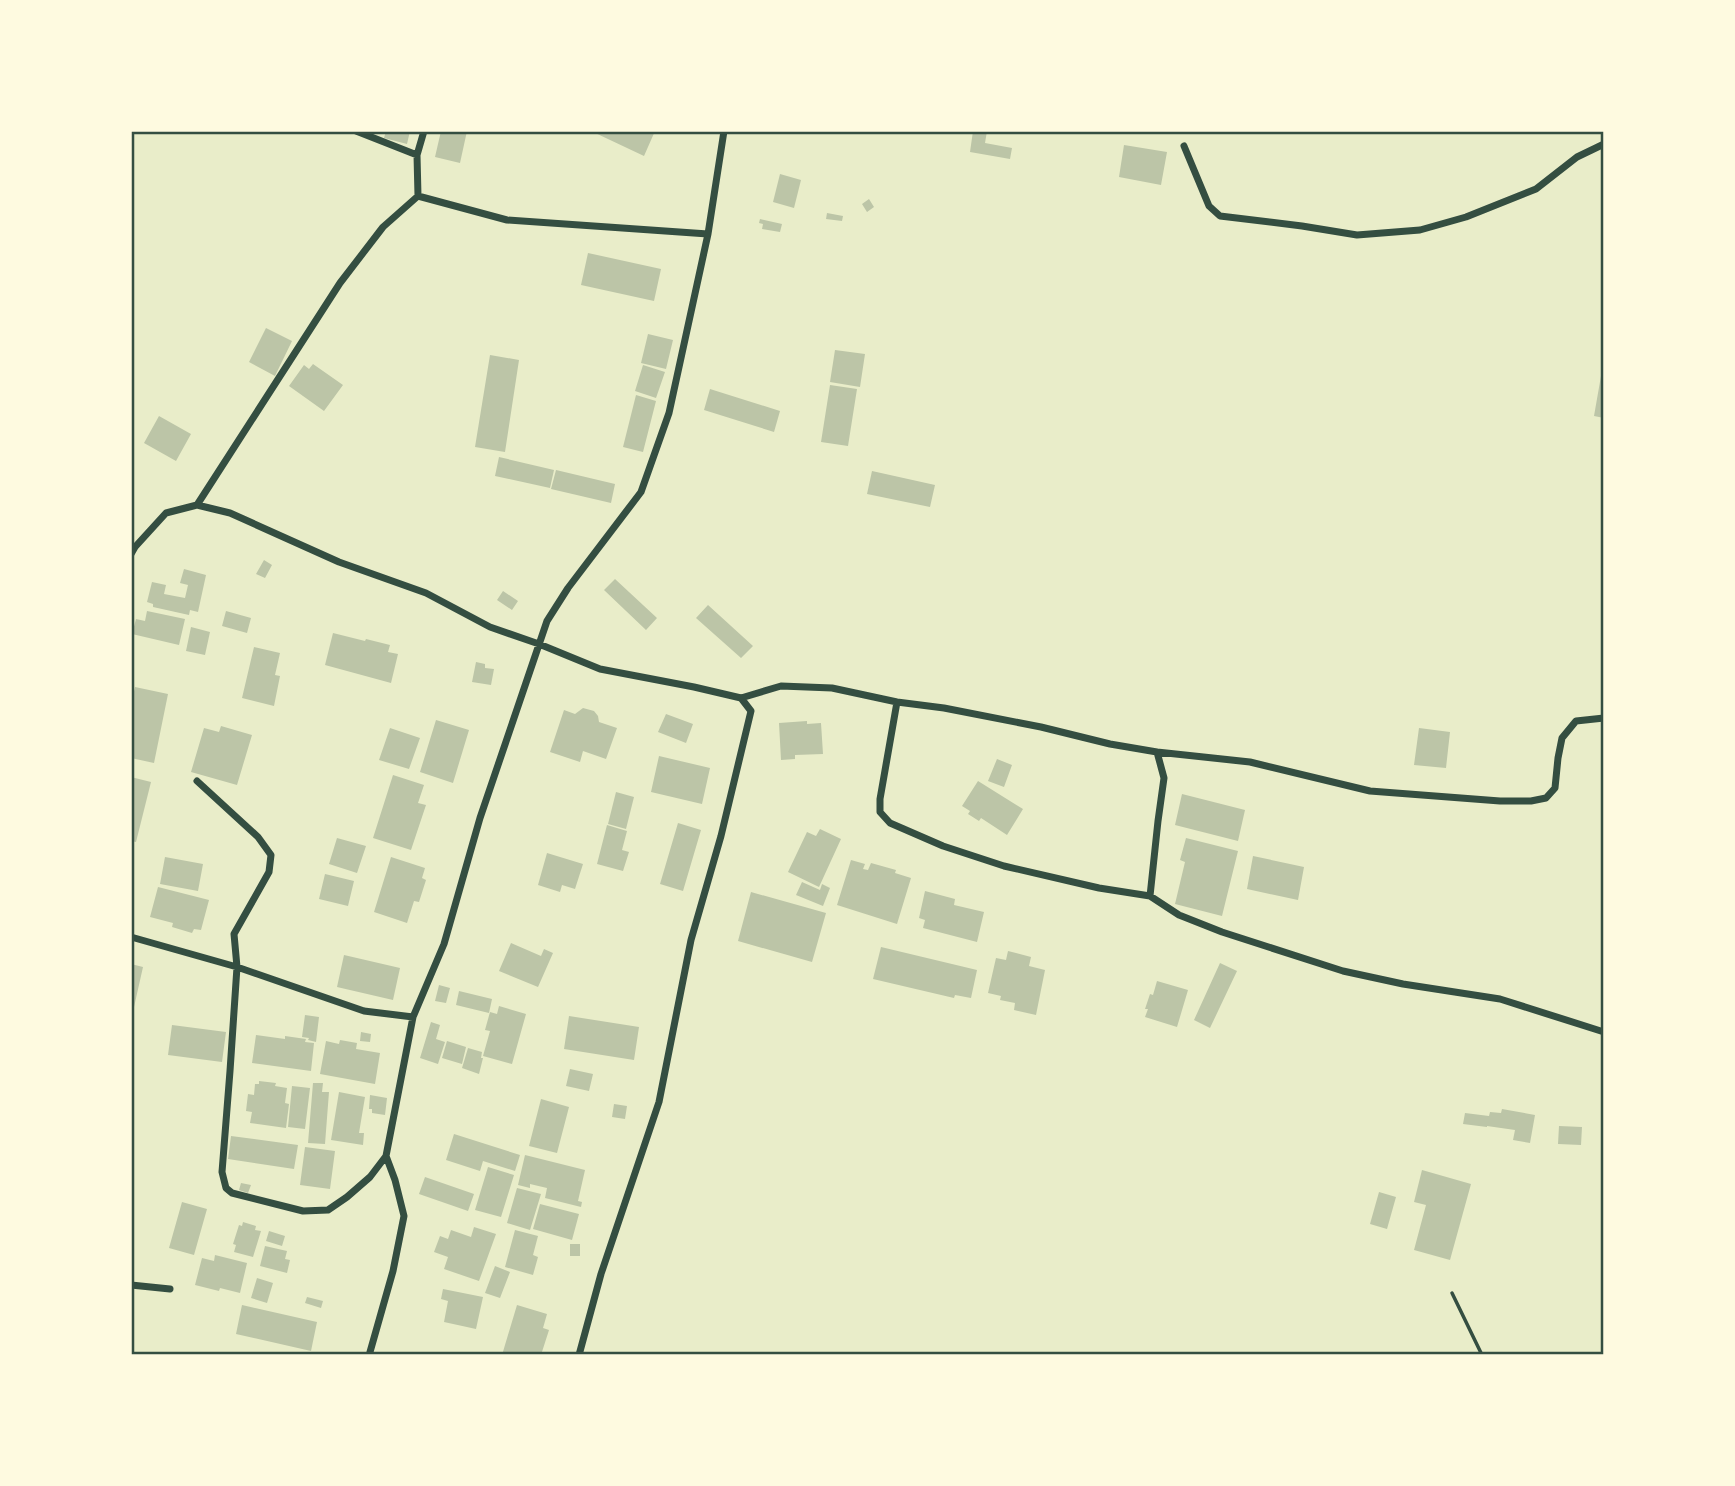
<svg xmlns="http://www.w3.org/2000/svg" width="1735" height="1486" font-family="'Golos Text',sans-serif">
  <rect width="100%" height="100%" fill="#e9edc9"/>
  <path fill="#bcc5a7" d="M386 131H410L407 144 384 138Z
    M441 131H467L460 163 435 157Z
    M591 131H655L644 156Z
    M973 131H987L985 143 1012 148 1010 159 970 152Z
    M1124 145 1167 152 1161 185 1119 177Z
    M780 174 801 180 794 208 773 202Z
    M869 199 874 207 867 212 862 204Z
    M827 213 843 216 842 221 826 219Z
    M760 219 782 224 780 232 762 229 763 224 759 223Z
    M588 253 661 269 654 301 581 285Z
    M266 328 292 341 275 376 249 362Z
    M648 334 673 340 666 369 641 363Z
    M835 350 865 354 860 387 830 382Z
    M490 355 519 360 505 452 475 447Z
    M313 364 343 385 324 411 289 386 304 365 309 369Z
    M643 365 665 372 656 398 635 391Z
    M1601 376H1604V418L1594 416Z
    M830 385 857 389 848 446 821 442Z
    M710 389 780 411 774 432 704 410Z
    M636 395 656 401 643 452 623 447Z
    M159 416 191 434 176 461 144 443Z
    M499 457 554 470 550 488 495 476Z
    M556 470 615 484 611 503 551 489Z
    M872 471 935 485 930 507 867 494Z
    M264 560 272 565 265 578 256 574Z
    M184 569 206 575 198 612 190 610 189 615 153 607V604L147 602 152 582 166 585 164 594 185 598 188 585 180 583Z
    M615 579 657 618 646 630 604 590Z
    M503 591 518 601 512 610 497 600Z
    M708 605 753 646 741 658 696 618Z
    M147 611 185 619 179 645 132 634 136 619 145 621Z
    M226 611 251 618 247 633 222 626Z
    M191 627 210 632 205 655 186 651Z
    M333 633 365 641 366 639 390 645 388 652 398 654 391 683 325 665Z
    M254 647 280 653 275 675 280 676 274 706 242 698Z
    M476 662 485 664V668L494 669 491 685 472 682Z
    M135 687 168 694 154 763 131 758V705Z
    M583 708 594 711 598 716 599 722 617 728 606 759 583 751 580 762 550 752 564 710 575 714Z
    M666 714 693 724 686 743 658 732Z
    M436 720 469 730 453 783 420 772Z
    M807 721V724L821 723 823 754 795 755V759L781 760 779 723Z
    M221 726 252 735 237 785 191 772 204 728 219 732Z
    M390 728 420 738 409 769 379 760Z
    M1419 728 1450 732 1446 768 1414 765Z
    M659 756 710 768 702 804 651 792Z
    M997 759 1012 765 1004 787 988 781Z
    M393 775 424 785 418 803 426 805 411 850 373 838Z
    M131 777 151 782 136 842 131 841Z
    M978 781 1023 809 1007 835 981 818 979 821 968 814 970 811 962 806Z
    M616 792 634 797 626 829 608 824Z
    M1182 794 1245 810 1238 841 1175 825Z
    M678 823 701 830 683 891 660 884Z
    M607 825 627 831 622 850 629 852 623 871 597 864Z
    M820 829 841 839 819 887 788 872 807 832 816 836Z
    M337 838 366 846 357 873 329 864Z
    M1186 838 1238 851 1222 916 1175 904 1185 862 1180 860Z
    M547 853 583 864 575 889 562 885 560 892 538 885Z
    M1253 856 1304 867 1298 900 1247 889Z
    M165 857 203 864 198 891 160 884Z
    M391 857 425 868 422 878 426 880 419 902 414 901 407 923 374 912Z
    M851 860 865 864 863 869 868 870 871 863 896 870 895 873 911 878 897 924 837 905Z
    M325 874 354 881 348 906 319 899Z
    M802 882 820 890 822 884 830 888 823 906 796 895Z
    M158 887 209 900 201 930 194 929 192 933 172 927 173 923 150 917Z
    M925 891 955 899 954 905 984 912 977 942 923 928 925 920 919 918Z
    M751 892 826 913 812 962 738 941Z
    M511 943 541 956 544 949 553 953 538 987 499 971Z
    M881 947 977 970 971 998 955 995 954 998 873 979Z
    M1008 951 1031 957 1029 966 1045 970 1036 1015 1014 1010 1015 1003 1000 1000 1001 996 988 993 996 958 1006 960Z
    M344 955 400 968 393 1000 337 987Z
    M1220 963 1237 971 1210 1028 1194 1020Z
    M131 964 143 967 132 1016H131Z
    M1157 981 1188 990 1177 1027 1145 1017 1148 1009H1145L1150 994 1153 995Z
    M439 985 450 988 446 1003 435 1001Z
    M459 991 492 999 489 1013 456 1005Z
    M499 1006 526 1014 512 1064 483 1056 490 1031 485 1030 490 1012 497 1014Z
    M305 1015 319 1017 316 1042 308 1040 309 1038 302 1037Z
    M569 1016 639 1027 634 1060 564 1049Z
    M431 1022 440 1025 436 1039 445 1042 438 1064 420 1058Z
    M172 1025 226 1032 222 1062 168 1055Z
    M361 1032 371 1034 370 1042 360 1041Z
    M256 1035 285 1039V1036L306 1039 305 1042 314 1043 311 1071 252 1063Z
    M340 1040 357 1043 356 1049 380 1053 375 1084 320 1074 326 1041 339 1044Z
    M447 1041 466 1047 462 1064 442 1058Z
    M468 1048 482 1052 481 1058H483L479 1074 462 1068Z
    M570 1069 593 1074 589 1091 566 1086Z
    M259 1081 276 1083 275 1086 287 1088 285 1103 289 1104 286 1128 250 1123 252 1112 246 1111 248 1094 254 1095 255 1084H259Z
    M313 1083H323L322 1092H329L325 1144 308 1143Z
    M292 1086 310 1088 305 1129 288 1127Z
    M339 1092 365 1097 359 1133H364L363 1145 331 1140Z
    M370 1095 387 1098 385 1115 372 1113V1109H369Z
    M541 1099 569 1107 557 1153 529 1146Z
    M614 1104 627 1106 625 1119 612 1117Z
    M1502 1109 1535 1115 1530 1143 1513 1140 1515 1130 1487 1126V1127L1463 1124 1465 1113 1489 1116 1490 1112 1501 1113Z
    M1559 1126 1582 1127 1581 1145 1558 1144Z
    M454 1134 520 1155 515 1171 483 1161 480 1171 446 1160Z
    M231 1136 298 1145 294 1169 228 1159Z
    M305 1147 335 1151 330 1189 300 1185Z
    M525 1155 585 1170 578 1201 582 1202 581 1207 545 1198 547 1188 530 1184V1188L518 1185Z
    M488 1167 514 1175 501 1217 475 1210Z
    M1422 1170 1471 1184 1450 1260 1414 1250 1426 1205 1414 1202Z
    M425 1177 474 1194 468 1211 419 1194Z
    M241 1183 251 1185 248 1193 239 1190Z
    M517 1188 541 1194 530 1230 507 1223Z
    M1379 1192 1396 1197 1387 1229 1370 1224Z
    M182 1202 207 1209 194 1255 169 1248Z
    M540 1204 579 1214 572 1240 533 1229Z
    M243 1222 256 1226 255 1230 261 1231 253 1257 234 1252 236 1245 233 1244 239 1225 242 1226Z
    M474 1227 496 1234 479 1281 444 1269 448 1257 434 1252 440 1236 448 1239 451 1230 471 1237Z
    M515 1230 538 1236 533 1255 538 1257 533 1275 505 1267Z
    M269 1231 285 1236 282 1246 266 1241Z
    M570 1244H580V1256H570Z
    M265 1246 287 1251 285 1259 290 1260 287 1273 260 1266Z
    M215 1255 247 1263 240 1293 220 1288 219 1291 195 1285 202 1258 214 1261Z
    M495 1266 510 1272 500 1298 485 1293Z
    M257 1278 273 1283 267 1303 251 1298Z
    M443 1289 483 1297 476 1329 444 1322 448 1301 441 1299Z
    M307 1297 323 1301 321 1308 305 1303Z
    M242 1305 317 1322 311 1351 236 1334Z
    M517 1305 547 1314 543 1328 549 1330 541 1355H502Z"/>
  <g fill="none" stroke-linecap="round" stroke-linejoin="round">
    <path stroke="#344e41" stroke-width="3.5" d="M1452 1293 1482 1355"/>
    <path stroke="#344e41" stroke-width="7" d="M356 131 417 155
      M1184 146 1209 206 1220 216 1302 226 1357 235 1420 230 1466 217 1536 189 1577 157 1604 144
      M418 196 417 155 424 131
      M708 234 507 220 418 196 383 227 340 283 197 505 230 513 339 562 426 593 490 627 539 644 600 669 694 687 741 698 781 686 832 688 897 702 944 708 1041 727 1110 744 1157 752 1164 778 1158 821 1150 896
      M131 554 135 547 166 513 197 505
      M897 702 880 799V812L890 823 943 846 1004 866 1099 888 1150 896 1179 915 1222 932 1343 971 1403 984 1500 999 1604 1032
      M1157 752 1250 762 1370 791 1500 801H1531L1546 798 1555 788 1558 758 1562 738 1576 721 1604 718
      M197 781 258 837 271 855 269 872 234 934 237 967 230 1071 222 1172 226 1188 232 1193 303 1211 328 1210 347 1197 370 1177 386 1156 413 1017
      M131 937 237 967 364 1011 413 1017 444 944 480 818 547 621 568 588 641 492 669 413 708 234 724 131
      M131 1285 170 1289
      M370 1352 393 1271 404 1216 395 1180 386 1156
      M579 1355 601 1274 659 1102 691 940 721 836 751 711 741 698"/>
  </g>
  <rect width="1735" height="1486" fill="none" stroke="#fefae0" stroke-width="266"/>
  <rect x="133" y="133" width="1469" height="1220" fill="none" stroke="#344e41" stroke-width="2.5"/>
</svg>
